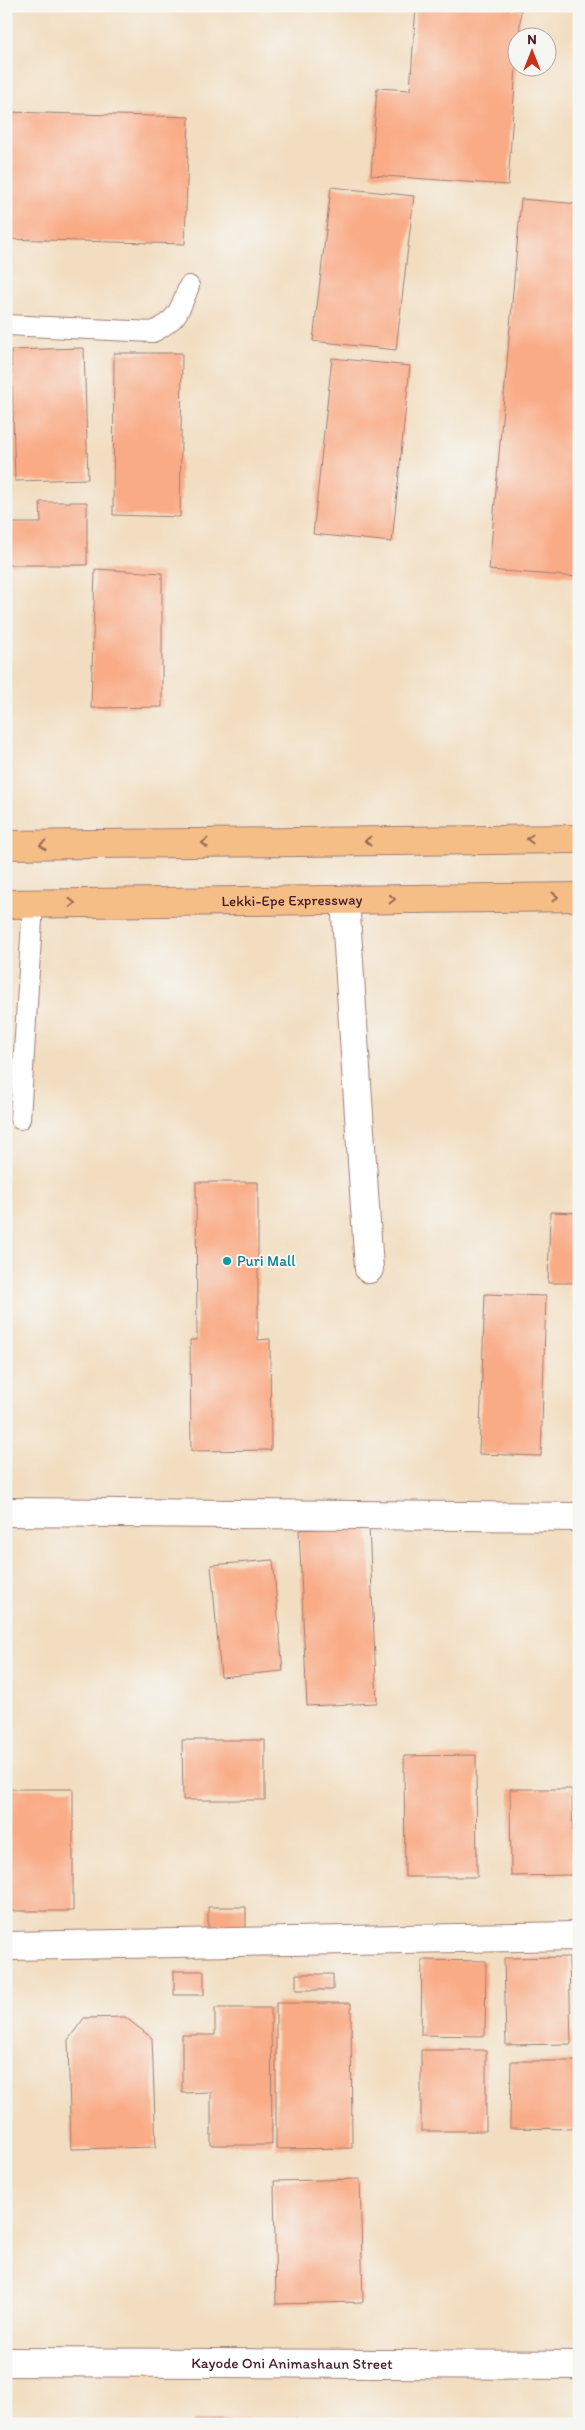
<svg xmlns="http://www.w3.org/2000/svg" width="585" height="2430" font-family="Itim,sans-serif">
  <rect width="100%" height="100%" fill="#f6f6f2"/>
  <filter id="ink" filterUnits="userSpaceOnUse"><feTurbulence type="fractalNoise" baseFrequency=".02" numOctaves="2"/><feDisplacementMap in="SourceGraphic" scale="10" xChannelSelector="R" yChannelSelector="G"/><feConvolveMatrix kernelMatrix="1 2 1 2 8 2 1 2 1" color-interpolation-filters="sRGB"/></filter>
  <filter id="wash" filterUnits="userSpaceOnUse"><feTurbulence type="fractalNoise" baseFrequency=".0096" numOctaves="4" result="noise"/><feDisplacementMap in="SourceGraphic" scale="20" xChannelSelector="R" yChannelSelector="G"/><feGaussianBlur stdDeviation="1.12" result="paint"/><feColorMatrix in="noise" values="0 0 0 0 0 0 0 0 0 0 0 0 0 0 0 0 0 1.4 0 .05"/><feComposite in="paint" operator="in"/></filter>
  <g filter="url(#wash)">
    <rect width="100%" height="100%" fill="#f2ddc0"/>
    <g id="blocks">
      <path fill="#f9ab86" d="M416 6H475L521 10 519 38H518L508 185 371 175 377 88 410 90Z
        M6 112 189 117 185 244 6 239Z
        M331 187 414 196 396 350 313 341Z
        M521 199 579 204V577L489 570Z
        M84 348 88 479 15 481 11 350Z
        M114 353H182L180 517 113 515Z
        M332 358 410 366 392 542 313 534Z
        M40 502H87V565H6V523H41Z
        M95 569 162 573V707L91 708Z
        M196 1182H258V1340L270 1339 271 1450 191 1451 190 1340H197Z
        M550 1212 579 1213V1283H548Z
        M485 1294 546 1296 541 1456 479 1454Z
        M369 1526 377 1703 307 1706 299 1530Z
        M273 1560 283 1671 221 1677 211 1565Z
        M182 1740H265V1800H183Z
        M476 1755 477 1877H405L404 1756Z
        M6 1789H73V1911H6Z
        M510 1789H572L573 1875 511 1876Z
        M208 1907H246V1929H208Z
        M569 1957 571 2044 506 2045 504 1958Z
        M422 1960 486 1961 485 2036 421 2035Z
        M174 1971H204V1995H174Z
        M296 1974H333V1990H296Z
        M276 2003H351L352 2148 276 2149Z
        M215 2008H271L272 2145H211V2092L182 2093V2035H215Z
        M125 2017 152 2038 156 2147 71 2149 68 2040 84 2018Z
        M421 2050H486V2131H421Z
        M511 2061H579V2129L510 2128Z
        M360 2179 363 2302 276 2304 274 2181Z
        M297 2419 298 2424H195V2420Z"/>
    </g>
  </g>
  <g filter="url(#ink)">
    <use href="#blocks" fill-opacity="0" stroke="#9e7e76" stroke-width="1"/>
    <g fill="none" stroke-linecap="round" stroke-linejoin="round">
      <g stroke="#9e7e76" stroke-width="22">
        <path id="service" d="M6 325 153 332C178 319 179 312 189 286
          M20 1119 33 904"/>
      </g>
      <g stroke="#9e7e76" stroke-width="30">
        <g id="minor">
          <path d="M345 900 369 1269"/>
          <path d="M6 1512 579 1517"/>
          <path d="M6 1946 579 1936"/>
          <path id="s1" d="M6 2362 579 2365"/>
        </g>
      </g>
      <g stroke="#9e7e76" stroke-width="30">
        <g id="trunk">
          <path d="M6 845 579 839"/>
          <path id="s2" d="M6 904 579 897"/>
        </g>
      </g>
      <use href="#service" stroke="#fff" stroke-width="20"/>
      <use href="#minor" stroke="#fff" stroke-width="28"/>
      <use href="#trunk" stroke="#f6be87" stroke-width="28"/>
    </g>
    <defs><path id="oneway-chevron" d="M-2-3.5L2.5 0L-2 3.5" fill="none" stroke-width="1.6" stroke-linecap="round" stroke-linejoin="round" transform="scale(1.25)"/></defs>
    <g stroke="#976754">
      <use href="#oneway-chevron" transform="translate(530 839) rotate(179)"/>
      <use href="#oneway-chevron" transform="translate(368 841) rotate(179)"/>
      <use href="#oneway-chevron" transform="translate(205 843) rotate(179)"/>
      <use href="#oneway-chevron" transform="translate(43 845) rotate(179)"/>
      <use href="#oneway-chevron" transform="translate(555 897) rotate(-1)"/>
      <use href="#oneway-chevron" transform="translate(392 899) rotate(-1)"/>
      <use href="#oneway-chevron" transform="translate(72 903) rotate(-1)"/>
    </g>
  </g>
  <circle fill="#0f9aa8" stroke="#f6f6f2" stroke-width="2" cx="227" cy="1261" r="5"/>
  <g text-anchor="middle" stroke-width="4" stroke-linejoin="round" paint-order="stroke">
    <g font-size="15" fill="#4a1f2b" stroke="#f6f6f2">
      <text dy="5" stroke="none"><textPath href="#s2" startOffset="286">Lekki-Epe Expressway</textPath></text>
      <text dy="5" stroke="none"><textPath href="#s1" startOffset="286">Kayode Oni Animashaun Street</textPath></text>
    </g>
    <g font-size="15" fill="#0d838f" stroke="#f6f6f2" text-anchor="start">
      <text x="237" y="1266">Puri Mall</text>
    </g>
  </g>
  <rect width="585" height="2430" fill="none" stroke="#f6f6f2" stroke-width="25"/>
  <g transform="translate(532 52)"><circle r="24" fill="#f6f6f2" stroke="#b1a0a2"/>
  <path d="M0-4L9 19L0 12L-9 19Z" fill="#c8321e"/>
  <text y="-8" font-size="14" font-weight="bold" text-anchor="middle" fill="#4a1f2b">N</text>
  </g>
</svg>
